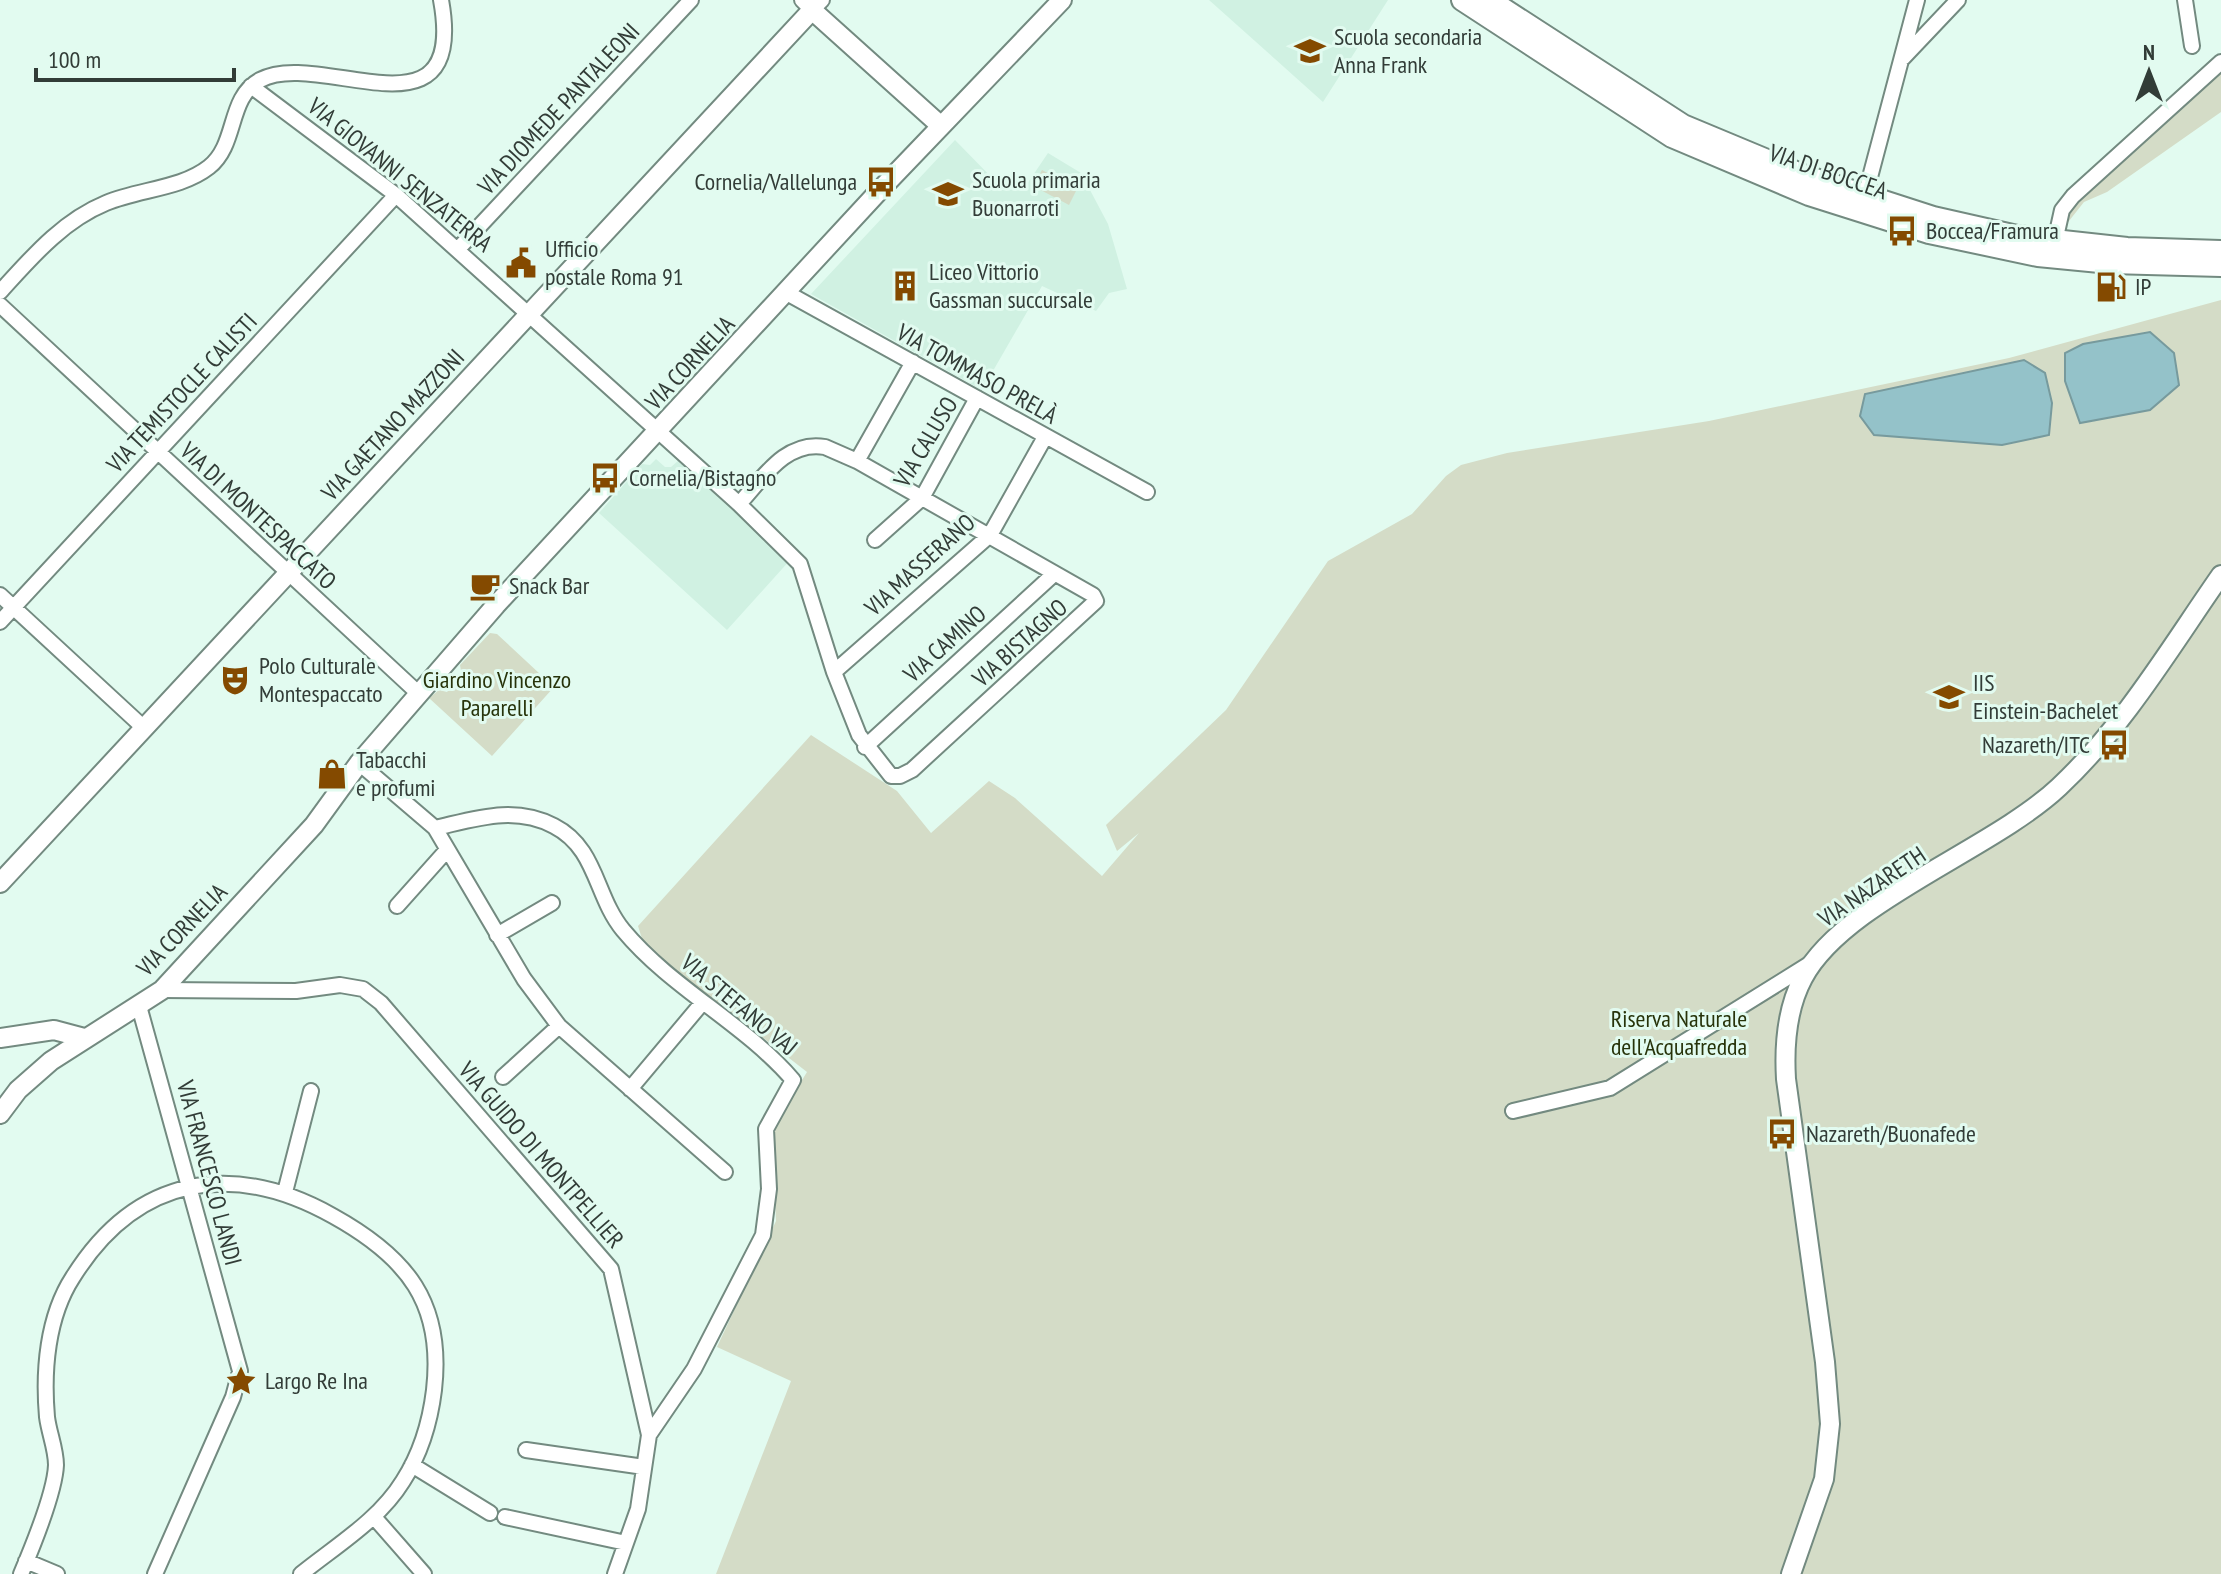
<svg xmlns="http://www.w3.org/2000/svg" width="2221" height="1574" font-family="'PT Sans Narrow',sans-serif">
  <rect width="100%" height="100%" fill="#e2fbf0"/>
  <path fill="#d0f1e2" d="M1209 0H1388L1323 102Z
    M955 140 1000 186 1025 187 1048 153 1081 173 1108 224 1127 289 1109 293 1096 311 1042 286 982 390 811 294Z
    M656 459 665 467H671L679 460 791 559 727 630 599 513 642 464 650 465Z"/>
  <path fill="#d4dcc7" d="M2221 71V112L2107 192 2084 202 2065 226 2072 207Z
    M1042 170 1077 189 1069 205 1033 186Z
    M2221 300V1574H716L791 1381 717 1347 776 1221 772 1129 807 1072 644 945 638 926 811 735 897 791 931 833 989 781 1015 798 1102 876 1139 833 1117 851 1106 825 1226 710 1328 561 1412 514 1446 476 1461 465 1507 453 1709 421 2009 358Z
    M490 633 497 634 554 687 492 756 429 698 439 690 447 692 462 676 460 665Z"/>
  <path fill="#94c2c9" stroke="#779a9d" stroke-width="2" d="M2150 332 2174 353 2179 385 2150 410 2080 423 2065 381V353L2083 344Z
    M2024 360 2045 373 2052 403 2049 435 2002 445 1874 435 1860 416 1865 394Z"/>
  <g fill="none" stroke-linecap="round" stroke-linejoin="round">
    <g stroke="#738a80" stroke-width="18">
      <path id="minor" d="M802 0 812 10 822 0
        M2185 0 2192 46
        M1903 58 1958 0
        M251 86 396 195 739 504C763 478 786 440 825 447L857 461 1093 595 1096 601 912 770 900 776H891L859 735 834 672 800 564 739 504
        M1865 196 1917 0
        M2054 246 2062 210 2073 196 2221 62
        M459 248 691 0
        M0 292C31 258 62 221 106 203 139 189 181 189 209 167 238 144 227 98 260 80 319 47 468 148 441 0
        M787 293 1147 492
        M0 305 418 693
        M857 461 913 362
        M875 540 922 498 977 398
        M0 595 144 728
        M0 622 396 195
        M834 672 990 535 1045 437
        M865 747 1054 574
        M359 763 435 828 524 979 559 1026 725 1172
        M435 828C475 819 514 805 554 826 597 848 595 896 623 930 672 989 744 1023 793 1080L766 1129 769 1189 763 1235 694 1369 649 1435
        M397 906 447 850
        M497 935 552 903
        M162 990 296 991 340 985 363 989 381 1003 611 1269 649 1435 638 1509 615 1574
        M139 1006 240 1371 233 1397 155 1574
        M503 1077 559 1026
        M630 1089 703 1002
        M1513 1111 1610 1088 1811 963
        M285 1192 311 1091
        M526 1450 644 1467
        M412 1465 490 1513
        M374 1517 424 1574
        M505 1517 626 1543
        M26 1561 57 1574
        M21 1574C32 1548 55 1491 56 1465 56 1449 49 1433 47 1417 43 1371 47 1317 73 1277 137 1175 233 1160 333 1216 407 1257 444 1303 434 1390 430 1423 421 1453 403 1481 379 1520 337 1545 301 1574"/>
    </g>
    <g stroke="#738a80" stroke-width="22">
      <path id="tertiary" d="M0 883 812 10 941 126
        M0 1038 54 1030 84 1038
        M0 1114 18 1090 51 1061 162 990 314 825 359 763 496 605 879 191 1062 0
        M1791 1574 1824 1479 1830 1424 1825 1362 1786 1079C1784 1045 1787 1008 1803 978 1843 902 1992 850 2059 787 2125 725 2170 648 2221 575"/>
    </g>
    <g stroke="#738a80" stroke-width="24">
      <path id="secondary" d="M1462 0 1672 137 1809 195 1929 233 2038 256 2110 263 2221 266
        M1490 0 1683 125 1803 175 1933 217 2017 236 2127 248 2221 251"/>
    </g>
    <use href="#minor" stroke="#fff" stroke-width="14"/>
    <use href="#tertiary" stroke="#fff" stroke-width="18"/>
    <use href="#secondary" stroke="#fff" stroke-width="20"/>
  </g>
  <defs>
    <g id="school-bare" transform="scale(2.4)"><path d="M0-5L7-2L0 1L-7-2ZM-4 1L0 2.5L4 1V4Q0 6-4 4Z" fill="#844a00" stroke="#e2fbf0" stroke-width="2.5" paint-order="stroke"/></g>
    <g id="bus-bare" transform="scale(2.4)"><path d="M-5-6H5V4H4V6H2V4H-2V6H-4V4H-5ZM-3.5-4V0h7V-4ZM-3.5 1.2v1.5H-2V1.2ZM2 1.2v1.5H3.5V1.2Z" fill="#844a00" stroke="#e2fbf0" stroke-width="2.5" paint-order="stroke"/></g>
    <g id="civic-bare" transform="scale(2.4)"><path d="M-.6-6.5H3V-4.5H.6V-3L4-1V1h2V6H-6V1h2V-1L-.6-3ZM-1.2 2.5V6h2.4V2.5Z" fill="#844a00" stroke="#e2fbf0" stroke-width="2.5" paint-order="stroke"/></g>
    <g id="building-bare" transform="scale(2.4)"><path d="M-4-6H4V6H1V3H-1V6H-4ZM-2.5-4.3h1.7v1.8h-1.7ZM.8-4.3h1.7v1.8H.8ZM-2.5-1h1.7V.8h-1.7ZM.8-1h1.7V.8H.8Z" fill="#844a00" stroke="#e2fbf0" stroke-width="2.5" paint-order="stroke"/></g>
    <g id="fuel-bare" transform="scale(2.4)"><path d="M-5.5-6h7V0h2V4h1.3V-2.5L3-4.5l.8-.8L6-3V5H2.5V1h-1V6h-7ZM-4.2-4.7v3.2H.2V-4.7Z" fill="#844a00" stroke="#e2fbf0" stroke-width="2.5" paint-order="stroke"/></g>
    <g id="cafe-bare" transform="scale(2.4)"><path d="M-5.5-4.5H6V0H3Q3 3.5 0 3.5H-2.5Q-5.5 3.5-5.5 0ZM3-3.2v2h1.7v-2ZM-6 4.5H4V6H-6Z" fill="#844a00" stroke="#e2fbf0" stroke-width="2.5" paint-order="stroke"/></g>
    <g id="theatre-bare" transform="scale(2.4)"><path d="M-5-5.5Q0-4 5-5.5V0Q5 5 0 6Q-5 5-5 0ZM-3.3-2.5H-1v1.5H-3.3ZM1-2.5H3.3v1.5H1ZM-2.8 1Q0 5.5 2.8 1Z" fill="#844a00" stroke="#e2fbf0" stroke-width="2.5" paint-order="stroke"/></g>
    <g id="shop-bare" transform="scale(2.4)"><path d="M-5-2.5h2.3a2.7 3.5 0 0 1 5.4 0H5L5.5 6h-11ZM-1.5-2.5h3a1.5 2.3 0 0 0-3 0Z" fill="#844a00" stroke="#e2fbf0" stroke-width="2.5" paint-order="stroke"/></g>
    <g id="sight-bare" transform="scale(2.4)"><path d="M0-6L1.8-2.2L6-1.7L2.9 1.2L3.7 5.4L0 3.3L-3.7 5.4L-2.9 1.2L-6-1.7L-1.8-2.2Z" fill="#844a00" stroke="#e2fbf0" stroke-width="2.5" paint-order="stroke"/></g>
  </defs>
  <g fill-rule="evenodd">
    <use href="#school-bare" x="1310" y="51"/>
    <use href="#bus-bare" x="881" y="182"/>
    <use href="#school-bare" x="948" y="194"/>
    <use href="#bus-bare" x="1902" y="231"/>
    <use href="#civic-bare" x="521" y="263"/>
    <use href="#building-bare" x="905" y="286"/>
    <use href="#fuel-bare" x="2111" y="287"/>
    <use href="#bus-bare" x="605" y="478"/>
    <use href="#cafe-bare" x="485" y="586"/>
    <use href="#theatre-bare" x="235" y="680"/>
    <use href="#school-bare" x="1949" y="697"/>
    <use href="#bus-bare" x="2114" y="745"/>
    <use href="#shop-bare" x="332" y="774"/>
    <use href="#bus-bare" x="1782" y="1134"/>
    <use href="#sight-bare" x="241" y="1381"/>
  </g>
  <g text-anchor="middle" stroke-width="6" stroke-linejoin="round" paint-order="stroke">
    <g font-size="24" fill="#323c37" stroke="#e2fbf0" text-anchor="start">
      <text x="1334" y="45">Scuola secondaria<tspan x="1334" dy="28">Anna Frank</tspan></text>
      <text x="972" y="188">Scuola primaria<tspan x="972" dy="28">Buonarroti</tspan></text>
      <text x="857" y="190" text-anchor="end">Cornelia/Vallelunga</text>
      <text x="1926" y="239">Boccea/Framura</text>
      <text x="545" y="257">Ufficio<tspan x="545" dy="28">postale Roma 91</tspan></text>
      <text x="929" y="280">Liceo Vittorio<tspan x="929" dy="28">Gassman succursale</tspan></text>
      <text x="2135" y="295">IP</text>
      <text x="629" y="486">Cornelia/Bistagno</text>
      <text x="509" y="594">Snack Bar</text>
      <text x="259" y="674">Polo Culturale<tspan x="259" dy="28">Montespaccato</tspan></text>
      <text x="1973" y="691">IIS<tspan x="1973" dy="28">Einstein-Bachelet</tspan></text>
      <text x="2090" y="753" text-anchor="end">Nazareth/ITC</text>
      <text x="356" y="768">Tabacchi<tspan x="356" dy="28">e profumi</tspan></text>
      <text x="1806" y="1142">Nazareth/Buonafede</text>
      <text x="265" y="1389">Largo Re Ina</text>
    </g>
    <g font-size="24" fill="#323c37" stroke="#e2fbf0">
      <text transform="translate(559 109) rotate(-47)" y="8">VIA DIOMEDE PANTALEONI</text>
      <text transform="translate(1828 172) rotate(19)" y="8">VIA DI BOCCEA</text>
      <text transform="translate(400 175) rotate(39)" y="8">VIA GIOVANNI SENZATERRA</text>
      <text transform="translate(690 363) rotate(-47)" y="8">VIA CORNELIA</text>
      <text transform="translate(977 374) rotate(29)" y="8">VIA TOMMASO PRELÀ</text>
      <text transform="translate(182 393) rotate(-47)" y="8">VIA TEMISTOCLE CALISTI</text>
      <text transform="translate(393 425) rotate(-47)" y="8">VIA GAETANO MAZZONI</text>
      <text transform="translate(926 442) rotate(-59)" y="8">VIA CALUSO</text>
      <text transform="translate(258 516) rotate(43)" y="8">VIA DI MONTESPACCATO</text>
      <text transform="translate(920 565) rotate(-42)" y="8">VIA MASSERANO</text>
      <text transform="translate(1020 643) rotate(-42)" y="8">VIA BISTAGNO</text>
      <text transform="translate(945 644) rotate(-42)" y="8">VIA CAMINO</text>
      <text transform="translate(1872 887) rotate(-34)" y="8">VIA NAZARETH</text>
      <text transform="translate(182 930) rotate(-46)" y="8">VIA CORNELIA</text>
      <text transform="translate(739 1005) rotate(40)" y="8">VIA STEFANO VAJ</text>
      <text transform="translate(541 1155) rotate(49)" y="8">VIA GUIDO DI MONTPELLIER</text>
      <text transform="translate(209 1173) rotate(75)" y="8">VIA FRANCESCO LANDI</text>
    </g>
    <g font-size="24" fill="#27330a" stroke="#e2fbf0">
      <text x="497" y="688">Giardino Vincenzo<tspan x="497" dy="28">Paparelli</tspan></text>
      <text x="1679" y="1027">Riserva Naturale<tspan x="1679" dy="28">dell'Acquafredda</tspan></text>
    </g>
  </g>
  <g transform="translate(2149 72)" stroke="#e2fbf0" stroke-width="6" paint-order="stroke">
  <path d="M0-6L14 30L0 20L-14 30Z" fill="#323c37"/>
  <text y="-12" font-size="22" font-weight="bold" text-anchor="middle" fill="#323c37">N</text>
  </g>
  <path d="M36 68v12h198v-12" fill="none" stroke="#323c37" stroke-width="4"/>
  <text x="48" y="68" font-size="24" fill="#323c37" stroke="#e2fbf0" stroke-width="6" paint-order="stroke">100 m</text>
</svg>
